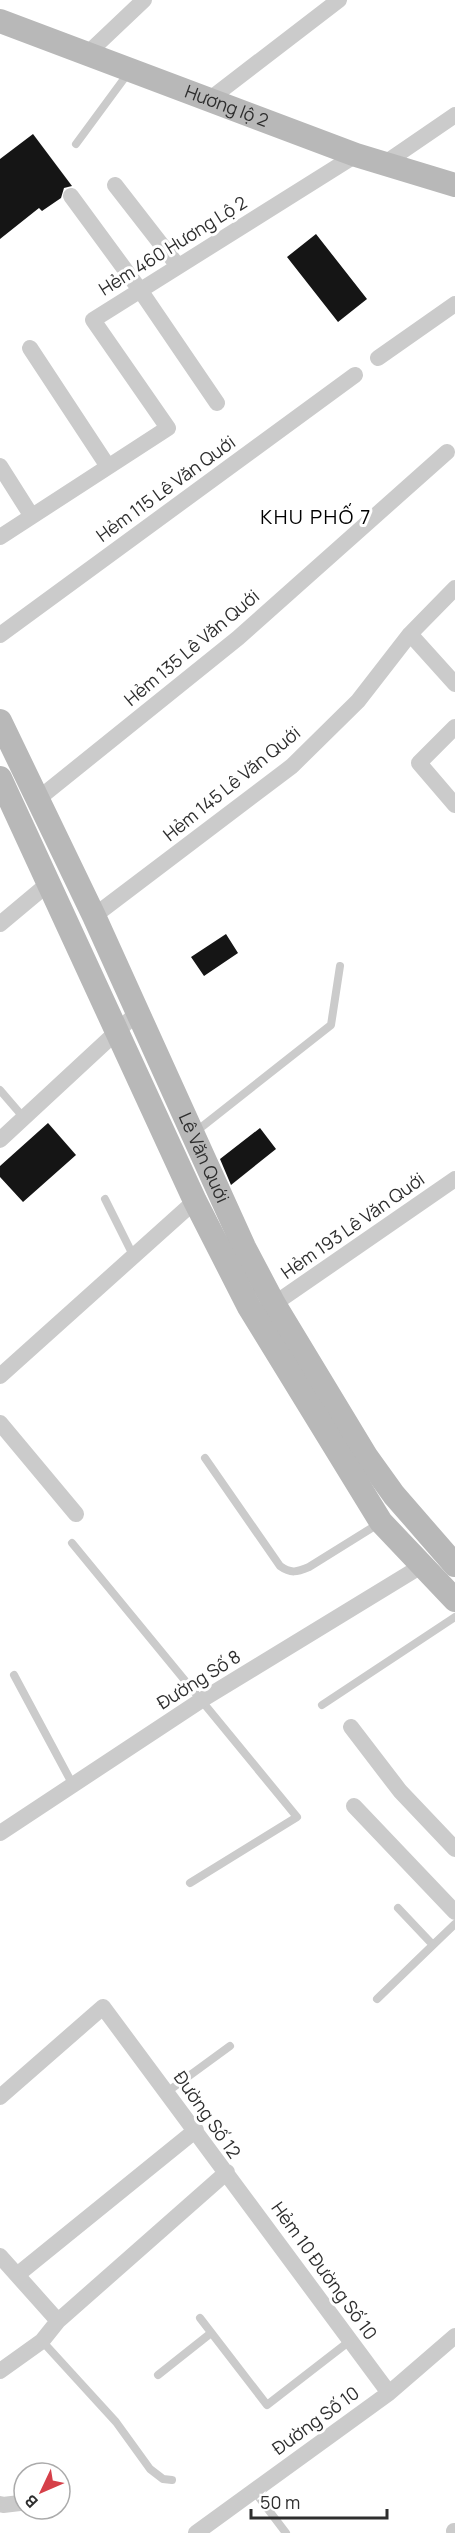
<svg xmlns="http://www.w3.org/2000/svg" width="455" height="2533" font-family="Manrope,sans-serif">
  <rect width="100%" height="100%" fill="#fff"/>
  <path fill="#151515" d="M33 134 72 186 64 188 61 198 42 211 39 208 0 239V159Z
    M316 234 367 299 338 322 287 257Z
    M226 934 238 953 204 976 191 957Z
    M48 1123 76 1155 23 1202 0 1177V1166Z
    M260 1128 276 1149 231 1185 220 1159Z"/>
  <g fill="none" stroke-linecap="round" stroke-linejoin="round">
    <path stroke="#cbcbcb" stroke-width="8" d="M76 144 129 72
      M0 1090 24 1118
      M194 1133 331 1025 340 966
      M105 1199 134 1257
      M205 1458 280 1566C291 1574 297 1572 309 1567L378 1524
      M72 1543 297 1817 190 1883
      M14 1675 73 1785
      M322 1705 455 1617
      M398 1908 433 1945 455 1924
      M377 1999 433 1945
      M167 2092 230 2046
      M200 2318 267 2405 351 2340
      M42 2341 116 2422 150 2469 163 2479 172 2480
      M158 2375 211 2333
      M254 2491 286 2533"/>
    <path stroke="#cbcbcb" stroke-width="16" d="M87 54 144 0
      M210 99 339 0
      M385 163 455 115
      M115 185 178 266
      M71 196 140 290 217 403
      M30 348 107 465
      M378 358 455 304
      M0 466 31 515
      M0 537 168 428 93 320 356 155
      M410 634 455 684
      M0 635 355 375
      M455 727 419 763 455 805
      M38 799 238 638 447 452
      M94 916 292 766 358 701 410 634 455 588
      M0 924 49 883
      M0 1140 137 1013
      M274 1304 455 1179
      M0 1376 195 1201
      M0 1423 76 1514
      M351 1727 400 1791 455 1849
      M354 1806 455 1912
      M0 1833 200 1701 423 1565
      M0 2097 103 2007 389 2393
      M0 2256 58 2321
      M17 2275 196 2130
      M0 2371 42 2341 58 2321 227 2172
      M0 2504 3 2505 20 2503
      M454 2531 455 2533
      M196 2533 389 2393 455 2336"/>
    <g stroke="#b8b8b8" stroke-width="24">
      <path id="s1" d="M0 21 356 155 455 185"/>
      <path id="s2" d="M0 721 94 916 244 1247 274 1304 366 1456 394 1495 455 1565"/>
      <path d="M0 778 195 1201 249 1307 381 1522 455 1600"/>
    </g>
  </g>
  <g text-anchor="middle" stroke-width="6" stroke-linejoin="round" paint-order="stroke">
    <g font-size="18" fill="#2e2e2e" stroke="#fff">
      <text dy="6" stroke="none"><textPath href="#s1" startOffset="242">Hương lộ 2</textPath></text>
      <text transform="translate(173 246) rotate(-32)" y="6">Hẻm 460 Hương Lộ 2</text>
      <text transform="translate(166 489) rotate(-36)" y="6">Hẻm 115 Lê Văn Quới</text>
      <text transform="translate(192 648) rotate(-40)" y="6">Hẻm 135 Lê Văn Quới</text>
      <text transform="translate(232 784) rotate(-39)" y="6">Hẻm 145 Lê Văn Quới</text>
      <text dy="6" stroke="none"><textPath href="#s2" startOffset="482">Lê Văn Quới</textPath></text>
      <text transform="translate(353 1226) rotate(-35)" y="6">Hẻm 193 Lê Văn Quới</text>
      <text transform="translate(199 1680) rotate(-32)" y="6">Đường Số 8</text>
      <text transform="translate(207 2115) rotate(55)" y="6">Đường Số 12</text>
      <text transform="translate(324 2271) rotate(54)" y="6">Hẻm 10 Đường Số 10</text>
      <text transform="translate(316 2421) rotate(-36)" y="6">Đường Số 10</text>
    </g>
    <g font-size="20" letter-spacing="1.5" fill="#000" stroke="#fff">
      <text x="316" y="524">KHU PHỐ 7</text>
    </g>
  </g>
  <g transform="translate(42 2491) rotate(226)"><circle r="28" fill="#ffffff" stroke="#ababab" stroke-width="1.5"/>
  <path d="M0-4.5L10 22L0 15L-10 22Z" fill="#d64049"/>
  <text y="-9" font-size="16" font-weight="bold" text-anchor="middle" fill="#2e2e2e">B</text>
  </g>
  <path d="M251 2509v9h136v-9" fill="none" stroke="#2e2e2e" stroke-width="3"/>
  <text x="260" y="2509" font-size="18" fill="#2e2e2e" stroke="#ffffff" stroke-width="4.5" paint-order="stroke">50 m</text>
</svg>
